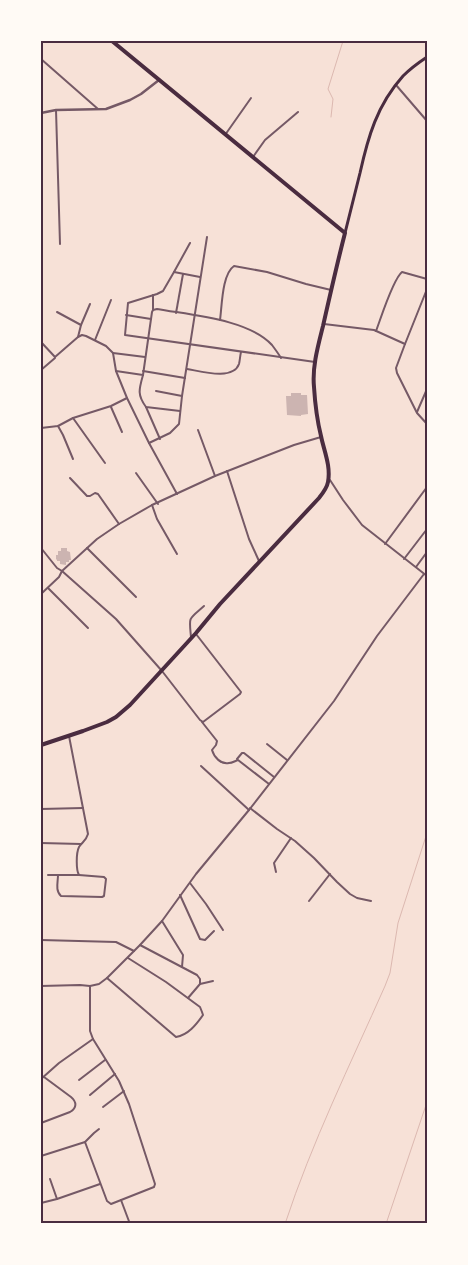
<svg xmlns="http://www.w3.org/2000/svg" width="468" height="1265" viewBox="0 0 468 1265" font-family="Spectral,serif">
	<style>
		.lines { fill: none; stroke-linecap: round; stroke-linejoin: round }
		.stream { stroke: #dcb8b0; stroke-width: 1 }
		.building { fill: #ccb4b1 }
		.minor { stroke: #755966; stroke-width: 2 }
		.tertiary { stroke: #755966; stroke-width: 2.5 }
		.primary { stroke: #4a2c40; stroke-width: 3 }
		.trunk { stroke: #4a2c40; stroke-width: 4 }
		.neatline { fill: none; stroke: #4a2c40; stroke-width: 2 }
	</style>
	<rect width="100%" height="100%" fill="#f7e1d7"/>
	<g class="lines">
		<g class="stream">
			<polyline points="331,117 333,99 328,89 343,41"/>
			<path d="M 285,1224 C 312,1142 350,1065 385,986 L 390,973 L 398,923 L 427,833"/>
			<polyline points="386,1224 427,1102"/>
		</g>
	</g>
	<g class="building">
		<polygon points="291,393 301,393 301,395 307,395 308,414 301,415 301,416 287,415 286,396 291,396"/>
		<polygon points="61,548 67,548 67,551 70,552 71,560 69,560 69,562 66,562 66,565 60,564 60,561 57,561 57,560 56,559 56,555 58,555 58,551 61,551"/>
	</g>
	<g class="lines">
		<g class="minor">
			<polyline points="41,59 98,109"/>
			<polyline points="396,85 427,121"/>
			<polyline points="56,110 60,244"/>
			<polyline points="225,135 251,98"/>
			<polyline points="253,157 265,140 298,112"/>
			<polyline points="174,272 190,243"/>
			<polyline points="200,277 174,272 163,291 157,294 128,303 125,335 315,362"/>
			<polyline points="153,295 153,310"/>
			<polyline points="57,312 81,325"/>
			<polyline points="176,313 183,274"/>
			<polyline points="126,315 151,319"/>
			<path d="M 220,320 C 222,306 222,274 234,266 L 267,272 L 306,284 L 331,290"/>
			<polyline points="324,324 374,330 405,344 396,368 397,373 417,413 427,424"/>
			<path d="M 376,331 C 381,318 393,279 402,272 L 427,279"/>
			<polyline points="78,337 81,325 90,304"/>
			<polyline points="95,340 111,300"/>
			<polyline points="41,342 55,357 78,337 82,335 86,336 106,346 113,353 116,371 127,398 149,443 177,494"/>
			<polyline points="405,344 427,289"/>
			<polyline points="113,353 145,357"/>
			<path d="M 187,369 C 200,371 233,381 239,364 C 240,360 240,356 241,352"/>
			<polyline points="41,370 55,358"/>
			<path d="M 116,371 L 143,375 C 139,389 137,395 146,407 L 180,411"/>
			<polyline points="143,371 185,378"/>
			<path d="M 143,375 L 152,312 L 153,310 L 157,309 C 190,315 248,319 272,345 C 275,349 278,353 281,358"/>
			<polyline points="156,391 182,396"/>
			<polyline points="111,407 122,432"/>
			<polyline points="146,407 160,439"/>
			<polyline points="417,412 427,389"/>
			<polyline points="73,418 105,463"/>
			<polyline points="58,426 63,435 73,459"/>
			<polyline points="41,428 58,426 73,418 111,406 127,398"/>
			<polyline points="198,430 215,476"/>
			<polyline points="149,443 170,433 179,424 182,396 207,237"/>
			<polyline points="227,471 249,539 259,561"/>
			<polyline points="136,473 158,504"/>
			<polyline points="70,478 87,496 90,496 95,493 98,494 119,524"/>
			<polyline points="330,480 343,500 362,525 427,576"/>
			<polyline points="152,505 157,519 177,554"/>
			<polyline points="385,544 427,487"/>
			<polyline points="41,548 57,568 62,571 97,539 119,524 152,505 215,476 294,445 321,437"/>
			<polyline points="87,548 136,597"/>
			<polyline points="404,559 427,529"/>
			<polyline points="416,567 427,552"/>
			<polyline points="48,588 88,628"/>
			<polyline points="41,594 59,577 62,571 116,619 162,671 200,720 203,722 240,694 241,692 196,634"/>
			<path d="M 191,637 C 189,616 188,620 204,606"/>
			<path d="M 202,722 L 217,741 L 216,745 L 212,750 C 214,757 221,765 229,763 C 232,763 235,761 238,760 L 269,784"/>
			<path d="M 69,736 L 88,834 C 86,841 82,842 79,847 C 76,853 76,870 79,875"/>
			<polyline points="267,744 287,760"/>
			<polyline points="237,759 242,753 244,753 274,777"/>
			<polyline points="201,766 249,810"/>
			<polyline points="250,808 277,829 295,841 314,858 337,882 350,894 357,898 371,901"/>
			<polyline points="41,809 83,808"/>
			<polyline points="41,843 81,844"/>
			<polyline points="276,872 274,863 291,838"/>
			<path d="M 48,875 L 79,875 L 104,877 L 106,879 L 104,896 L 102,897 L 61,896 C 55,891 58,882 58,875"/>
			<polyline points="190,883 206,904 223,930"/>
			<polyline points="180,895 200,939 205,940 214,931"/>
			<polyline points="309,901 330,874"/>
			<polyline points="162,921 183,955 182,967"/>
			<polyline points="41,940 116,942 134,951"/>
			<polyline points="140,945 197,975 200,979 200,984"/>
			<path d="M 107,978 L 176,1037 C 188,1035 196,1025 203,1015 L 202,1012 L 200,1007 L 166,982 L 128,958"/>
			<polyline points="41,986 80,985 90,986 99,984 107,978 140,945 162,921 196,874 249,810 334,701 377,636 424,574"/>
			<polyline points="188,998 200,984 213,981"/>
			<polyline points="41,1079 59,1063 93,1039"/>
			<polyline points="79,1080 105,1060"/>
			<polyline points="90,1095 115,1074"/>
			<polyline points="103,1107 124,1091"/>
			<path d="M 41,1123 L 70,1112 C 77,1108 77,1102 71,1097 L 44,1077"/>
			<polyline points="85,1142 94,1133 99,1129"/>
			<polyline points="41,1156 85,1142 107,1201 111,1204 154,1187 155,1184 129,1104 119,1081 93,1039 90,1031 90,986"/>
			<polyline points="50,1179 57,1199 100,1184"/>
			<polyline points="121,1200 130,1224"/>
			<polyline points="41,1203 57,1199"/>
		</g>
		<polyline class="tertiary" points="41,113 56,110 106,109 130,100 141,94 159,80"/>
		<path class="primary" d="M 345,233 C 350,213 355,193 360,173 C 368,137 377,105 403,76 C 410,69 418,63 427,57"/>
		<path class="trunk" d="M 41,745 L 83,731 L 107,722 L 116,717 L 130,705 L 196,633 L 220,604 L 319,498 C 323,493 327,488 328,482 C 331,466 324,451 321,436 C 317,420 315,403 314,387 C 312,367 318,346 323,326 C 330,295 337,264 345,233 L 112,41"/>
	</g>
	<rect width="468" height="1265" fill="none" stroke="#fffaf5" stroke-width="85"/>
	<rect x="42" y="42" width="384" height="1180" class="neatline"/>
</svg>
